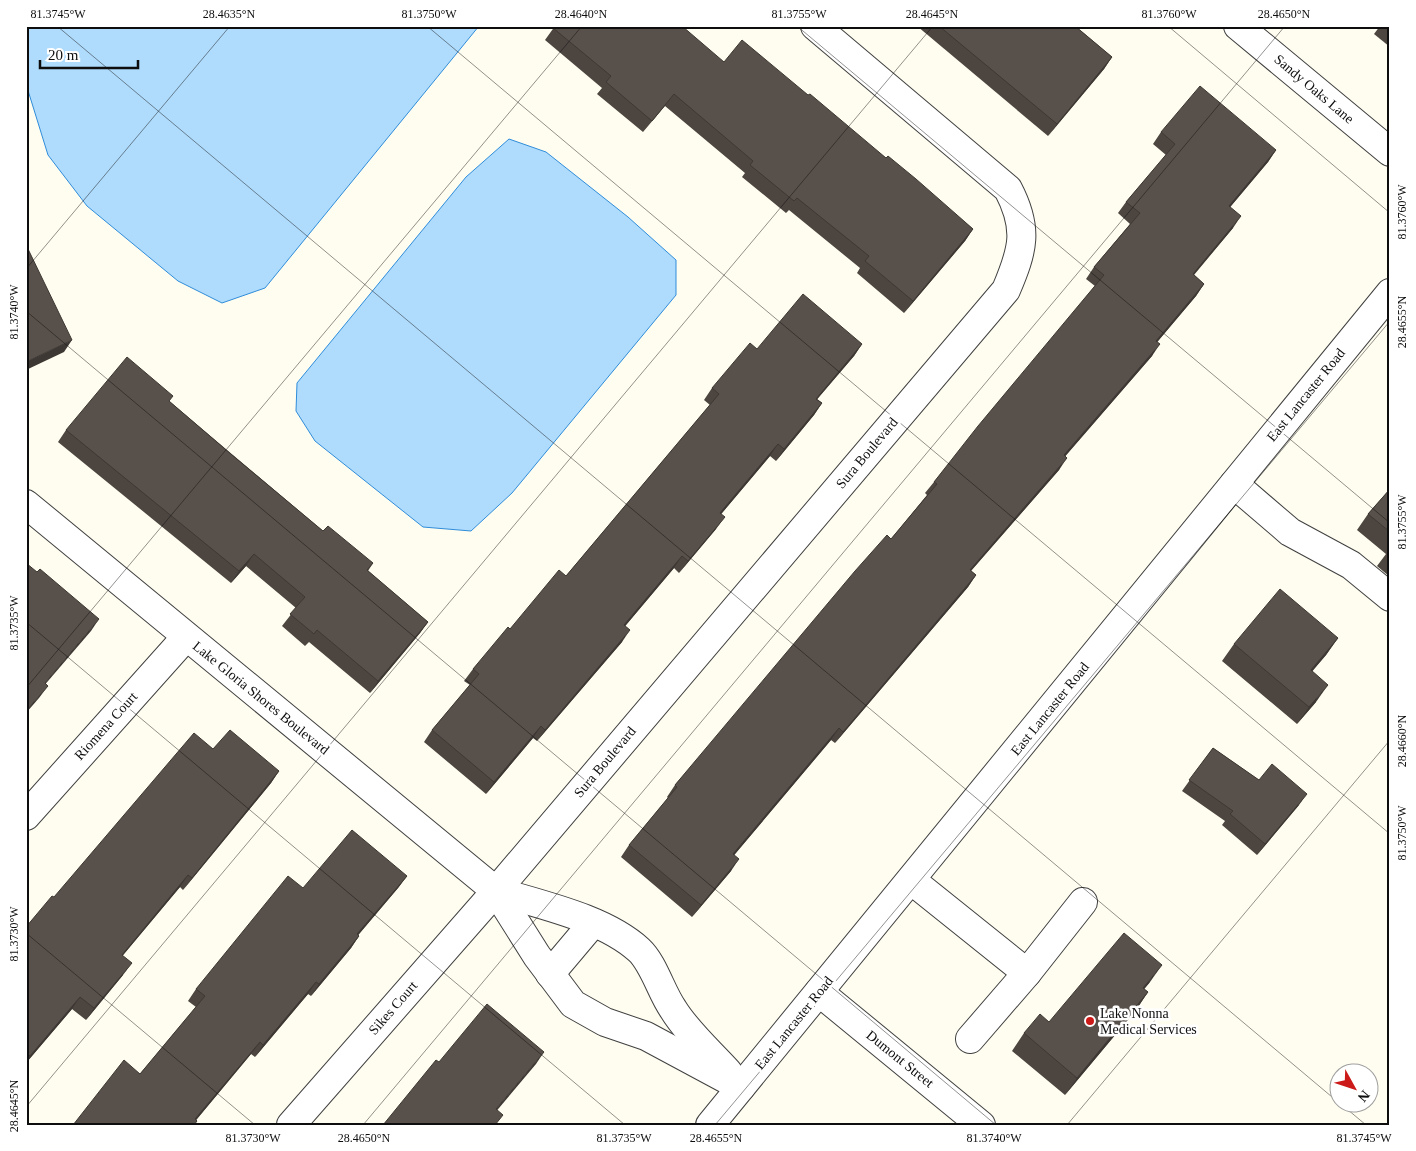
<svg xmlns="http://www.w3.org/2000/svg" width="1416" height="1151" viewBox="0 0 1416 1151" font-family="'Times New Roman',serif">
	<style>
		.water { fill: #afdbfc; stroke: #2f8dda }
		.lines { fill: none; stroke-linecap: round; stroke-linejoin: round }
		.minor-casing { stroke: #414141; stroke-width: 30 }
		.minor { stroke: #fff; stroke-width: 28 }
		.wall { fill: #4c4540 }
		.shaded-wall { fill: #3e3834 }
		.building { fill: #58504a; stroke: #3e3834 }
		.ticks { fill: none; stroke: #0e0e0e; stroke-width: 1; stroke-opacity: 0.45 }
		.poi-dot { fill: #cc1a19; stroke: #fff; stroke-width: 2 }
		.labels { text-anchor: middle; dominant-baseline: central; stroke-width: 5; stroke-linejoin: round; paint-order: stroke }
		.street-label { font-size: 14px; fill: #0e0e0e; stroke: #fff }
		.poi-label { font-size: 14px; fill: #0e0e0e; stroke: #fff; text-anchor: start }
		.neatline { fill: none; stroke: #0e0e0e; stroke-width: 2 }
		.ticks-label { font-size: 12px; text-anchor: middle; fill: #0e0e0e }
	</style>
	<rect width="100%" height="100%" fill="#fffdf0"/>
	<g class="water">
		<polygon points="26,26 479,26 265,288 222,303 178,281 87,206 48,155 26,84"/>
		<polygon points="509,139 546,152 628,217 676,260 676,295 512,493 471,531 423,527 315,441 296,411 297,383 466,177"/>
	</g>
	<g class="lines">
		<g class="minor-casing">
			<g id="minor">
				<polyline points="1238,26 1390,152"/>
				<polyline points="1234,484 1290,532 1351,565 1390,597"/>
				<polyline points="26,504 496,891 537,956 573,1004 605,1022 646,1036 741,1087"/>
				<polyline points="26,816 186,637"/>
				<polyline points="911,880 1027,973"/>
				<path d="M 496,891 C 541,905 604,918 639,950 C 654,964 661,992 673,1009 C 687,1032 710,1052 728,1072"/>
				<polyline points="550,974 593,923"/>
				<polyline points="819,992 981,1125"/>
				<polyline points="970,1039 1027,973 1083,902"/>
				<path d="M 291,1125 L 496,891 L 1006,290 C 1023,250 1029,229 1008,189 L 815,26"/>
				<polyline points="710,1125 1390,293"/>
			</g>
		</g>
		<use href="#minor" class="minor"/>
	</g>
	<g class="wall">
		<polygon points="555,26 724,62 808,95 973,229 965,241 904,313 857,273 860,268 789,210 786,213 742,177 745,173 665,106 643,132 597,94 602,88 545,40"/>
		<polygon points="917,26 1075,26 1112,57 1104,69 1048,136"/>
		<polygon points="1380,26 1390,26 1390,47 1374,34"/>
		<polygon points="1161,132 1276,150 1268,162 1230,207 1233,228 1194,275 1204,284 1196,296 1157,342 1152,356 1065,456 1059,470 971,571 976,575 968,587 835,743 831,740 734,855 731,871 692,917 621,857 629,845 668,798 667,797 675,785 891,539 927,495 925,493 934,482 1095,286 1086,279 1094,267 1130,224 1118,213 1126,202 1166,155 1153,144"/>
		<polygon points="862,344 854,356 817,399 822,403 814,415 776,461 770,456 721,514 716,529 679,573 674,568 625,626 622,642 537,741 533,738 486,794 424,742 432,730 470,685 464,681 473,669 510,629 566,576 710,405 704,400 712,388 757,349"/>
		<polygon points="169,401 323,531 373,563 368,571 428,622 420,633 370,693 309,642 305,646 282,626 296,608 246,566 231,583 58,442 66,430"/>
		<polygon points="1390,489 1390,577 1377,566 1386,554 1357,530 1368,514"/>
		<polygon points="1338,638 1326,655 1312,671 1316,702 1297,724 1222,661 1234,644"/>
		<polygon points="1213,748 1259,780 1299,805 1257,855 1222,825 1225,821 1182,791"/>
		<polygon points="279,771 271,783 183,890 180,887 123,955 123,975 86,1020 72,1009 26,1063 26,927 54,897"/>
		<polygon points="407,876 398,888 358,935 359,936 351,948 311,996 308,994 255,1057 251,1054 196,1120 140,1074 196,1007 188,1001 196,989 303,888"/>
		<polygon points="1150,982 1144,989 1148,992 1136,1010 1065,1095 1012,1051 1024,1033 1049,1022"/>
	</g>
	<g class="shaded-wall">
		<polygon points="1112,57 1104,69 1048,136 1057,124"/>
		<polygon points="1276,150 1268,162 1221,218 1229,206"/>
		<polygon points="1241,216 1233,228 1184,286 1193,274"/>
		<polygon points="973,229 965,241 904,313 913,301"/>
		<polygon points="1204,284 1196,296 1148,353 1156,341"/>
		<polygon points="72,340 64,352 26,370 26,362"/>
		<polygon points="862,344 854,356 808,410 816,399"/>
		<polygon points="1160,344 1152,356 1056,467 1064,455"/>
		<polygon points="822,403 814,415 776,461 784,449"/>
		<polygon points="778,444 770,456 712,525 720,513"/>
		<polygon points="1067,458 1059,470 961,582 970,570"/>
		<polygon points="725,517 716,529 679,573 688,561"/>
		<polygon points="254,554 246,566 231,583 239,571"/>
		<polygon points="682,556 674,568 616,637 624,625"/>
		<polygon points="976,575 968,587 835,743 843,732"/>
		<polygon points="99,619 91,631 36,695 45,683"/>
		<polygon points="428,622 420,633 370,693 378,681"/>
		<polygon points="630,630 622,642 537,741 545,730"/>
		<polygon points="1338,638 1326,655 1299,687 1311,670"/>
		<polygon points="1328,685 1316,702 1297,724 1309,707"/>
		<polygon points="48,686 39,698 26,713 26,711"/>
		<polygon points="541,726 533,738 486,794 494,782"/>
		<polygon points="839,728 831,740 725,866 733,854"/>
		<polygon points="279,771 271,783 183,890 192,878"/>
		<polygon points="1307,794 1299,805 1257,855 1265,844"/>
		<polygon points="739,859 731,871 692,917 701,905"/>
		<polygon points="188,875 180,887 114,966 122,955"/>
		<polygon points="407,876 398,888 349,946 357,934"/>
		<polygon points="359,936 351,948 311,996 319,984"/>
		<polygon points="132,963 123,975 86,1020 94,1008"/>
		<polygon points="1162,965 1150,982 1131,1005 1143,988"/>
		<polygon points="316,982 308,994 255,1057 263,1045"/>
		<polygon points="1148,992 1136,1010 1065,1095 1077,1078"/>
		<polygon points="80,997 72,1009 26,1063 30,1056"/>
		<polygon points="260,1042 251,1054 192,1125 195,1119"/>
		<polygon points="544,1052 536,1064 488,1121 496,1109"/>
	</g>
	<g class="building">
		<polygon points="555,26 682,26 724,62 742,40 808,95 810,94 886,158 888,156 916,179 973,229 913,301 865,261 869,256 797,198 794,201 750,165 753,161 674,94 652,121 606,82 611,76 553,28"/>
		<polygon points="939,26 1075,26 1112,57 1057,124"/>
		<polygon points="1200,86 1276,150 1229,206 1241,216 1193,274 1204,284 1156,341 1160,344 1064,455 1067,458 970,570 976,575 843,732 839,728 733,854 739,859 701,905 629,845 677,787 675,785 855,571 887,535 891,539 937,484 934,482 978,426 1104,275 1094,267 1140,213 1126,202 1175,144 1161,132"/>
		<polygon points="26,249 28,249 72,340 26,362"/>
		<polygon points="803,294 862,344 816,399 822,403 784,449 778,444 720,513 725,517 688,561 682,556 624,625 630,630 545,730 541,726 494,782 432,730 479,674 473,669 508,627 510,629 559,570 566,576 719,394 712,388 750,343 757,349"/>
		<polygon points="127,357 173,396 169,401 232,455 323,531 328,526 373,563 367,570 428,622 378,681 317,630 314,634 290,614 305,597 254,554 239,571 66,430"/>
		<polygon points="1390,489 1390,532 1368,514"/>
		<polygon points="26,563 37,572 40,569 99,619 45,683 48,686 26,711"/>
		<polygon points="1280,589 1338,638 1311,670 1328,685 1309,707 1234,644"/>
		<polygon points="230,730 279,771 192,878 188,875 122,955 132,963 94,1008 80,997 30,1056 26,1053 26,927 52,896 54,897 194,733 213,749"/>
		<polygon points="1213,748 1259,780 1272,764 1307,794 1265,844 1230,814 1233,811 1189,780"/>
		<polygon points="352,830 407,876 357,934 359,936 319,984 316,982 263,1045 260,1042 195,1119 197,1121 194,1125 73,1125 124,1060 140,1074 205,996 196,989 288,876 303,888"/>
		<polygon points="1124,933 1162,965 1143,988 1148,992 1077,1078 1024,1033 1040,1014 1049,1022"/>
		<polygon points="487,1004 544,1052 496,1109 503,1115 495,1125 383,1125 436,1060 439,1062"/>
	</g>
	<path class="ticks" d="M 57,26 L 1338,1102M 427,26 L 1390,834M 797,26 L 1390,523M 1168,26 L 1390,213M 26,269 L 230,26M 26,311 L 996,1125M 26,622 L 625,1125M 26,688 L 582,26M 26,933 L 255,1125M 1341,1104 L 1366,1125M 26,1107 L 933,26M 363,1125 L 1285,26M 715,1125 L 1390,321M 1067,1125 L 1390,740"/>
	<circle class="poi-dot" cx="1090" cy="1021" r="5"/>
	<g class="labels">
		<g class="street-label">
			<text transform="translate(1314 89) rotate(40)">Sandy Oaks Lane</text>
			<text transform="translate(1306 395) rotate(-51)">East Lancaster Road</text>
			<text transform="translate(867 453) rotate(-50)">Sura Boulevard</text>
			<text transform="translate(261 698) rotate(39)">Lake Gloria Shores Boulevard</text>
			<text transform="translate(1050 709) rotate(-51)">East Lancaster Road</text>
			<text transform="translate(106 726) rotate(-48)">Riomena Court</text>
			<text transform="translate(605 762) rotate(-50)">Sura Boulevard</text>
			<text transform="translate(393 1008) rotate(-49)">Sikes Court</text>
			<text transform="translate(794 1023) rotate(-51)">East Lancaster Road</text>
			<text transform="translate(900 1059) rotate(39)">Dumont Street</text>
		</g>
		<g class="poi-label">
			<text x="1100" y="1013">Lake Nonna<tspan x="1100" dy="16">Medical Services</tspan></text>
		</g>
	</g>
	<rect width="1416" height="1151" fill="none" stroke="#ffffff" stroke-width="55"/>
	<g transform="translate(1354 1088) rotate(130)"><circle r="24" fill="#ffffff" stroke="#9f9f9f"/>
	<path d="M0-4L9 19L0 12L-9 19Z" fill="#cc1a19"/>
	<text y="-8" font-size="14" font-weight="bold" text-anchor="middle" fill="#0e0e0e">N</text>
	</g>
	<path d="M40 60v8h98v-8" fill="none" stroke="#0e0e0e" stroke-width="2.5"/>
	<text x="48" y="60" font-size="15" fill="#0e0e0e" stroke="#ffffff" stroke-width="4" paint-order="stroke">20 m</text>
	<rect x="28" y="28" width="1360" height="1096" class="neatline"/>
	<g class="ticks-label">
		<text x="58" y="18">81.3745°W</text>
		<text x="229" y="18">28.4635°N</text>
		<text x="429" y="18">81.3750°W</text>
		<text x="581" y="18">28.4640°N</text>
		<text x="799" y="18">81.3755°W</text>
		<text x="932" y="18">28.4645°N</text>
		<text x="1169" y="18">81.3760°W</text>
		<text x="1284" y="18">28.4650°N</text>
		<text transform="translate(1402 212) rotate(-90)" y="4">81.3760°W</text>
		<text transform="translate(14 312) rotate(-90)" y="4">81.3740°W</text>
		<text transform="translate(1402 322) rotate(-90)" y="4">28.4655°N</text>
		<text transform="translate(1402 522) rotate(-90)" y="4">81.3755°W</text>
		<text transform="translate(14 623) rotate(-90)" y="4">81.3735°W</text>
		<text transform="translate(1402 741) rotate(-90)" y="4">28.4660°N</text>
		<text transform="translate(1402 833) rotate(-90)" y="4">81.3750°W</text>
		<text transform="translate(14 934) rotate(-90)" y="4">81.3730°W</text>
		<text transform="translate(14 1106) rotate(-90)" y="4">28.4645°N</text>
		<text x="253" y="1142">81.3730°W</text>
		<text x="364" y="1142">28.4650°N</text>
		<text x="624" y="1142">81.3735°W</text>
		<text x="716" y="1142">28.4655°N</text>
		<text x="994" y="1142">81.3740°W</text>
		<text x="1364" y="1142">81.3745°W</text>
	</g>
</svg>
